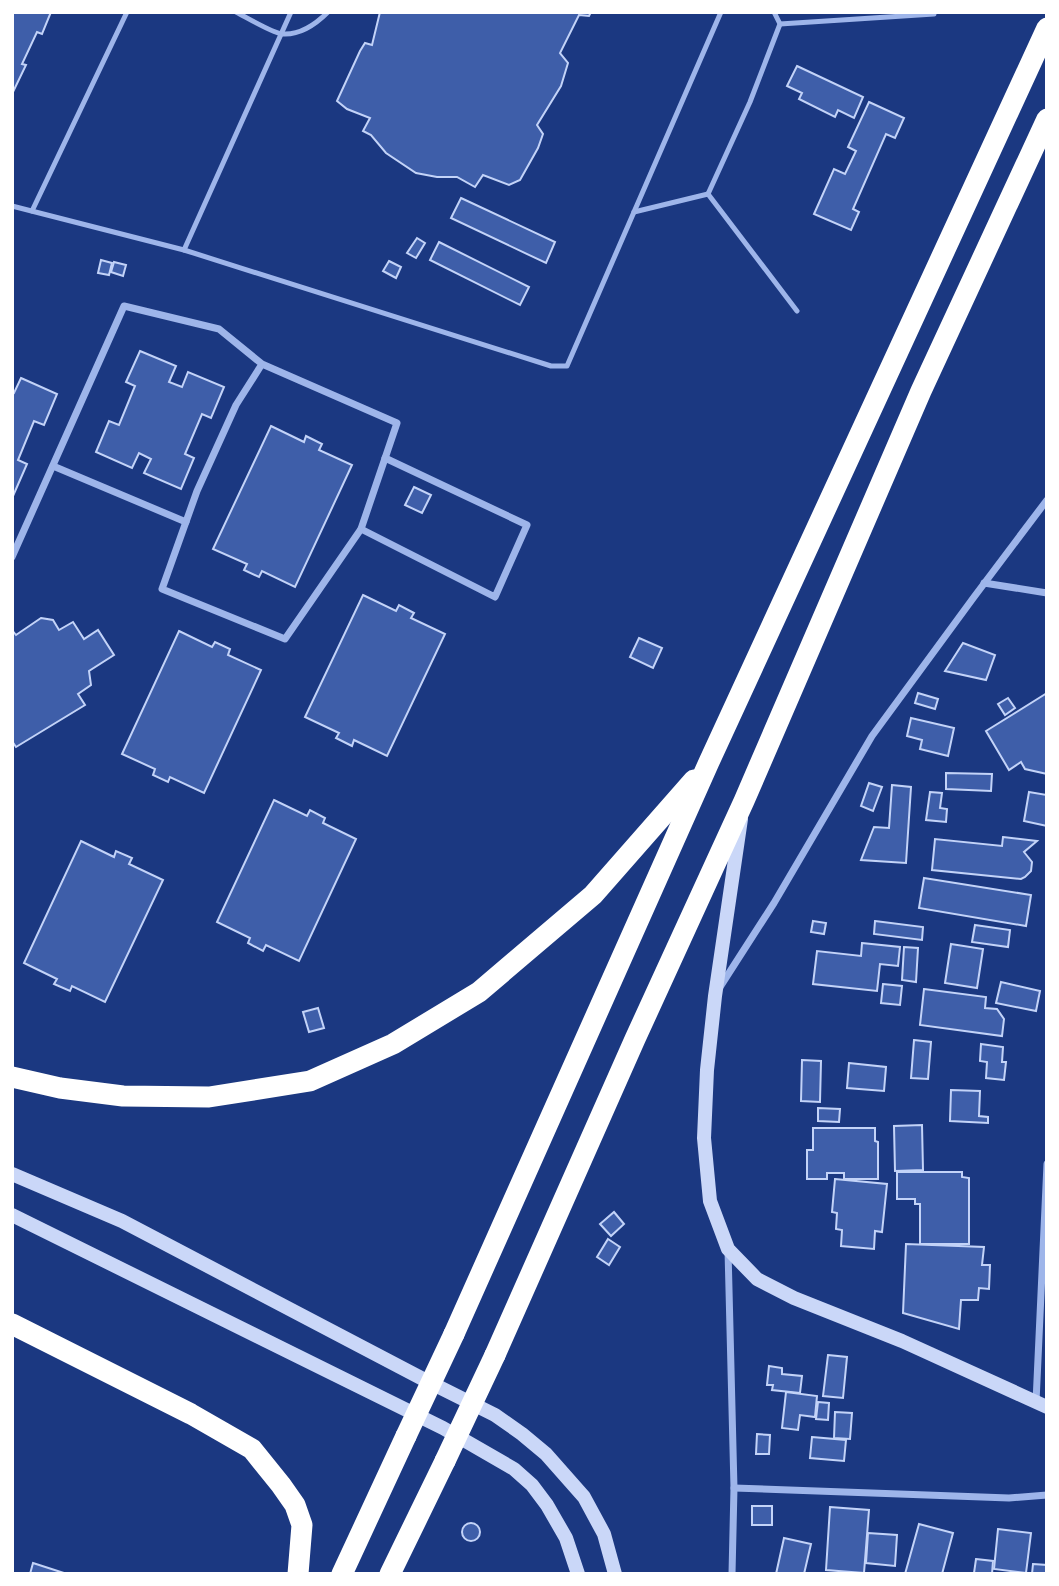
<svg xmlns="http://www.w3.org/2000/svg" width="1059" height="1586" viewBox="0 0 1059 1586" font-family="'Fira Sans Condensed',sans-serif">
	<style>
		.building { fill: #3e5ea9; stroke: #c3d3f8; stroke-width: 2 }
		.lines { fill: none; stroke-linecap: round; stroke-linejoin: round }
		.lane { stroke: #9eb5ea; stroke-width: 5 }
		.street { stroke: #9eb5ea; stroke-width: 7 }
		.secondary { stroke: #cad7f8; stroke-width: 14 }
		.highway { stroke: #fff; stroke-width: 21 }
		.highway-bridge { stroke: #fff; stroke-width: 21 }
	</style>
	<rect width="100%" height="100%" fill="#1b3881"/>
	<g class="building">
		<polygon points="12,12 51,12 42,34 37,32 22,64 26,65 12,94"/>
		<polygon points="380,12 591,12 589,16 579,15 560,53 568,63 561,86 537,125 543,134 538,148 520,180 509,185 483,175 475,187 457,177 437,177 416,173 386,153 371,135 363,131 370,118 347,109 337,101 360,51 365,43 372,45"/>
		<polygon points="797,66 863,97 854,118 838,110 835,117 799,99 802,93 787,86"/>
		<polygon points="869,102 904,118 895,138 886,134 853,209 859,212 851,230 814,214 834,169 845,174 856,151 848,147"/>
		<polygon points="461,198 555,242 546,263 451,218"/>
		<polygon points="417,238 425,243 416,258 407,253"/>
		<polygon points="439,242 529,287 520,305 430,260"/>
		<polygon points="101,260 112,263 109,275 98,273"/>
		<polygon points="389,261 401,267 396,278 383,271"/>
		<polygon points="114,262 126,265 123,276 111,272"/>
		<polygon points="140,351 176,366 169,382 182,387 188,372 224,387 211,418 202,414 185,454 194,458 181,489 144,473 151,459 139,453 132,468 96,452 109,421 119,425 135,386 126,382"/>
		<polygon points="21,378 57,394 44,425 34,421 18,460 27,464 13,496 12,392 14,393"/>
		<polygon points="271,426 304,442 306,436 322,444 319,450 352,465 295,587 262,571 259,577 244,570 247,564 213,549"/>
		<polygon points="414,487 431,495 422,513 405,505"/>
		<polygon points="363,595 396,611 399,605 414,613 411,618 445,634 387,756 354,740 352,746 336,738 339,733 305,717"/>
		<polygon points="41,618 53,620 59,630 73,622 84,639 98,630 114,655 89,671 91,685 78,694 85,705 16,747 12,741 12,630 16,635"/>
		<polygon points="179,631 212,647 215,642 230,649 228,655 261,670 204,793 170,777 168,782 153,775 155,769 122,754"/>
		<polygon points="639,638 662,648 653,668 630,657"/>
		<polygon points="963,643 995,655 986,680 945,671"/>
		<polygon points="918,693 938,699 935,709 915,703"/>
		<polygon points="1047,693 1047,774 1025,769 1021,762 1009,770 986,731"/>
		<polygon points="1008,698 1015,708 1005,715 998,704"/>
		<polygon points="911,718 954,728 948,756 920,749 922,740 907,736"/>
		<polygon points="946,773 992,774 991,791 946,789"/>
		<polygon points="869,783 882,787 873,811 861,806"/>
		<polygon points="892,785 911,787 906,863 861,860 874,827 889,828"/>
		<polygon points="930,792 942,793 940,808 947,809 946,822 926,820"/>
		<polygon points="1029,792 1047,795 1047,826 1024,821"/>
		<polygon points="274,800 307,816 310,810 325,818 323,823 356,839 299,961 266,945 263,951 248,943 250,938 217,922"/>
		<polygon points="1003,837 1037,841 1024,852 1032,862 1031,871 1025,877 1021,879 932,870 935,839 1002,846"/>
		<polygon points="81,841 114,857 116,851 132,858 129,864 163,880 105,1002 72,986 70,991 54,984 57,979 24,963"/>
		<polygon points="924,878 1031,895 1026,926 919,908"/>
		<polygon points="813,921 826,923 824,934 811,932"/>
		<polygon points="875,921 923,927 922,940 874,934"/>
		<polygon points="975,925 1010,930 1008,947 972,942"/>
		<polygon points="862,943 900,947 898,966 880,964 877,991 813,984 817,951 861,956"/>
		<polygon points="951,944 983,949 977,988 945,983"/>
		<polygon points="904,947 918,948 916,982 902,980"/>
		<polygon points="1001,982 1040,991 1036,1011 996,1003"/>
		<polygon points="883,984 902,986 900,1005 881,1003"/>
		<polygon points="924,989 986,997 985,1008 997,1009 1004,1019 1002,1036 920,1025"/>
		<polygon points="318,1008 324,1028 309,1032 303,1012"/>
		<polygon points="914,1040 931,1042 928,1079 911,1078"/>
		<polygon points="981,1044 1003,1047 1002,1062 1006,1062 1004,1080 986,1078 987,1062 980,1061"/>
		<polygon points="802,1060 821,1061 820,1102 801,1101"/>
		<polygon points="849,1063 886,1067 884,1091 847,1088"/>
		<polygon points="951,1090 980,1091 979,1116 988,1117 988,1123 950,1121"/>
		<polygon points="818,1108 840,1109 839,1122 818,1121"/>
		<polygon points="922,1125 923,1170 895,1171 894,1126"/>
		<polygon points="813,1128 875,1128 875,1141 878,1142 878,1179 844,1179 844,1173 827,1173 827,1179 807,1179 807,1150 813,1150"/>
		<polygon points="897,1172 962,1172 962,1177 969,1178 969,1244 920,1244 920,1204 915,1204 915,1199 897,1199"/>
		<polygon points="835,1179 887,1184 882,1232 875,1231 874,1249 841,1246 842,1230 836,1229 837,1213 832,1212"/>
		<polygon points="614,1212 624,1224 611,1236 600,1224"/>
		<polygon points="608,1239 620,1247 609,1265 597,1257"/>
		<polygon points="906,1244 984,1247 982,1265 990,1265 989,1289 979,1288 978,1300 961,1300 959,1329 903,1313"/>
		<polygon points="828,1355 847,1357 843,1398 823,1396"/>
		<polygon points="769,1366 782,1368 782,1374 802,1376 800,1393 772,1390 773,1385 767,1385"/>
		<polygon points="786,1392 817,1396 815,1417 800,1415 798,1430 782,1428"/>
		<polygon points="818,1402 829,1403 828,1420 816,1419"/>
		<polygon points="835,1412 852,1413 850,1439 834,1438"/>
		<polygon points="757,1434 770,1435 769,1454 756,1454"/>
		<polygon points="812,1437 846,1440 844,1461 810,1458"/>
		<rect x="752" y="1506" width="20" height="19"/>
		<polygon points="830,1507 869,1510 864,1573 826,1570"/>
		<circle cx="471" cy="1532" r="9"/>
		<polygon points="919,1524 953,1533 942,1574 905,1574"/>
		<polygon points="998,1529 1031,1533 1026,1573 994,1569"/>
		<polygon points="868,1533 897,1535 895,1566 866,1563"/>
		<polygon points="784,1538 811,1544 804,1574 776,1574"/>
		<polygon points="976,1559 993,1561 992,1574 974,1573"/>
		<polygon points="33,1563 67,1574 30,1574"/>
		<polygon points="1033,1564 1047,1565 1047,1574 1032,1574"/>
	</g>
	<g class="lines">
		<g class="lane">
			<path d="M 236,12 C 246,17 274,34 283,34 C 301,35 316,24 328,12"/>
			<polyline points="780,24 934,14"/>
			<polyline points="708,194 750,102 780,24 774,12"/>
			<polyline points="708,194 797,311"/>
			<polyline points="12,206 184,250 551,366 567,366 721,12"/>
			<polyline points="32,211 127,12"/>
			<polyline points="634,212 708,194"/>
			<polyline points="184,250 291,12"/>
		</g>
		<g class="street">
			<polyline points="53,466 186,522"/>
			<polyline points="361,529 495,597 527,525 385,458"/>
			<polyline points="12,557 124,306 219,329 262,364 397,423 361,529 285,639 162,589 197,491 236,405 262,364"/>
			<polyline points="984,583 1047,593"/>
			<polyline points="720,987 774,903 872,736 974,597 1047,500"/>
			<polyline points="728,1250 734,1488 732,1574"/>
			<polyline points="1036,1402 1047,1164"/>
			<polyline points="734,1488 1009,1498 1047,1495"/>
		</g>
		<g class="secondary">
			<polyline points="741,819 715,996 707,1070 704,1138 710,1201 728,1249 757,1279 794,1298 902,1341 1047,1407"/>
			<polyline points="12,1174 122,1221 423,1379 495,1415 522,1434 546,1454 584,1497 604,1534 615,1574"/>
			<polyline points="12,1215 443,1428 514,1469 532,1485 547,1505 566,1538 578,1574"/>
		</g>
		<g class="highway">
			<polyline points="12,1077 60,1088 123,1096 209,1097 310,1081 393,1044 479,992 593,895 694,780"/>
			<polyline points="12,1324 191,1414 252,1449 281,1485 295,1505 302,1525 298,1574"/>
			<polyline points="454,1334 709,762 1047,28"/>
			<polyline points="495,1355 635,1039 744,801 921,391 1047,119"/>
			<polyline points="342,1574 406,1436"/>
			<polyline points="390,1574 445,1461"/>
		</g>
		<g class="highway-bridge">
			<polyline points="406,1436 454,1334"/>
			<polyline points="445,1461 495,1355"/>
		</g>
	</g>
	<rect width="1059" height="1586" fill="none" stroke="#ffffff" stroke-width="28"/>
</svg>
